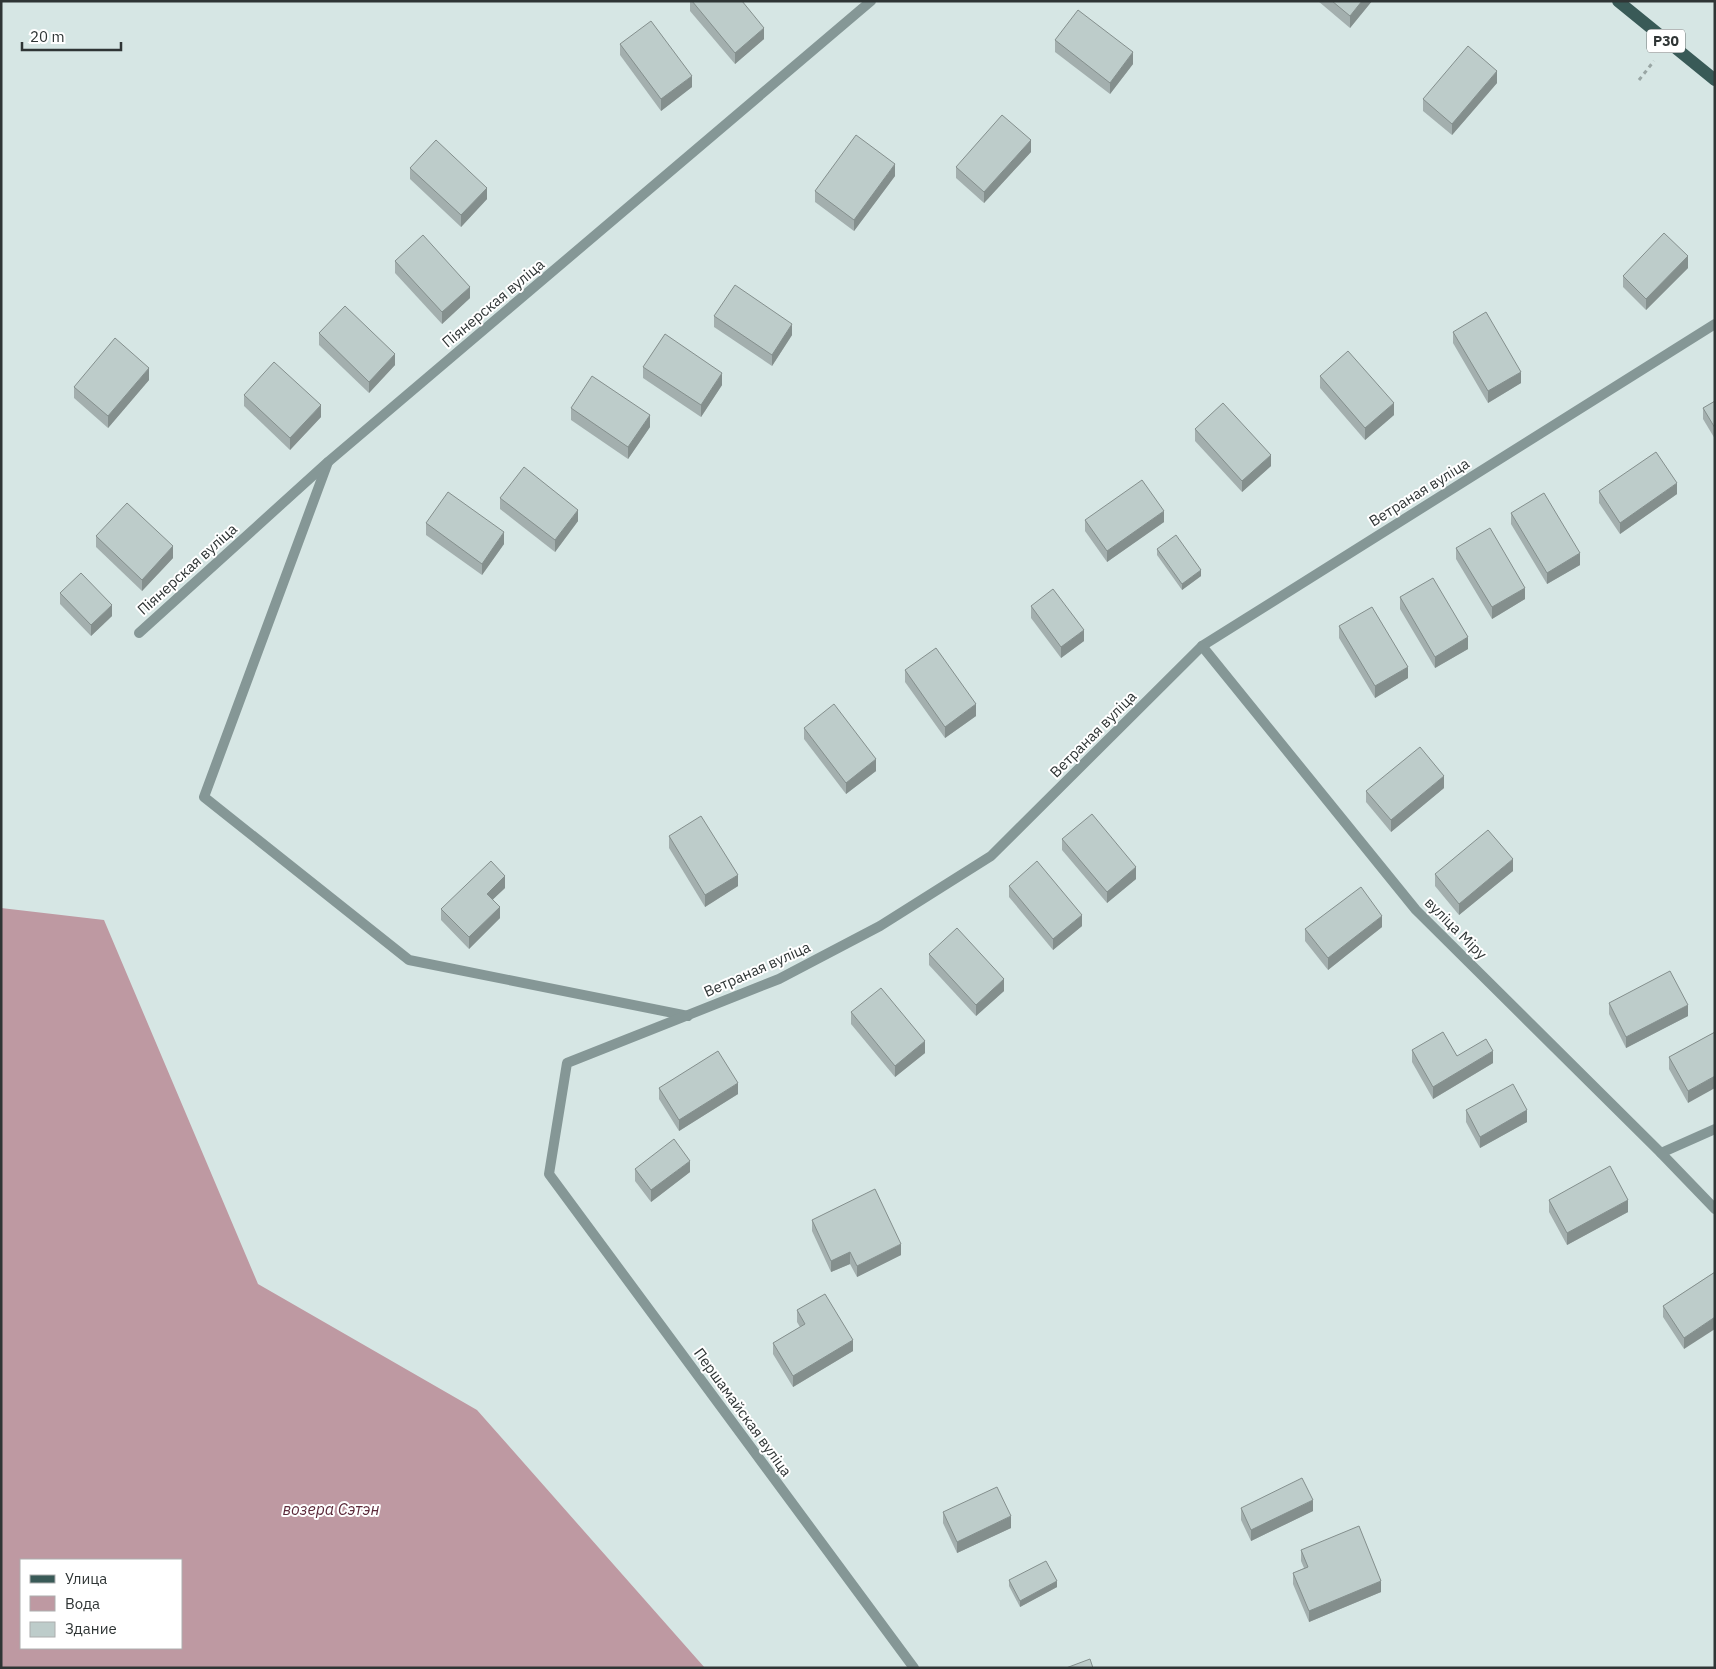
<svg xmlns="http://www.w3.org/2000/svg" width="1716" height="1669" viewBox="0 0 1716 1669" font-family="'IBM Plex Sans',sans-serif">
	<style>
		.water { fill: #be99a2; fill-rule: evenodd }
		.lines { fill: none; stroke-linecap: round; stroke-linejoin: round }
		.path { stroke: #99a6a4; stroke-width: 3; stroke-dasharray: 4 4; stroke-linecap: butt }
		.service { stroke: #859796; stroke-width: 10 }
		.minor { stroke: #859796; stroke-width: 10 }
		.primary { stroke: #395a57; stroke-width: 12 }
		.wall { fill: #a3afae }
		.shaded-wall { fill: #848f8d }
		.building { fill: #bdccca; stroke: #848f8d }
		.labels { text-anchor: middle; dominant-baseline: central; stroke-width: 4; stroke-linejoin: round; paint-order: stroke }
		.shield { fill: #fff; stroke: #6d7272; stroke-width: 1 }
		.shield-label { font-size: 14px; font-weight: bold; fill: #2f3535 }
		.street-label { font-size: 15px; fill: #2f3535; stroke: #fff }
		.water-label { font-size: 16px; font-style: italic; fill: #5c2a3a; stroke: #fff }
	</style>
	<rect width="100%" height="100%" fill="#d6e6e4"/>
	<path class="water" d="M 1,908 L 104,920 L 258,1284 L 477,1410 L 705,1668 L 1,1668 ZM 21,1560 L 181,1560 L 181,1648 L 21,1648 Z"/>
	<g class="lines">
		<polyline class="path" points="1639,80 1654,61"/>
		<g class="service">
			<polyline points="328,462 204,797 409,960 688,1016"/>
			<polyline points="1661,1153 1715,1129"/>
		</g>
		<g class="minor">
			<polyline points="139,633 328,462 871,1"/>
			<polyline points="1202,646 1416,910 1661,1153 1715,1209"/>
			<polyline points="914,1668 549,1174 567,1063 779,979 880,926 991,856 1202,646 1715,324"/>
		</g>
		<polyline class="primary" points="1618,1 1715,80"/>
	</g>
	<g class="wall">
		<polygon points="690,1 742,1 764,39 735,64 690,11"/>
		<polygon points="1318,1 1372,1 1350,28"/>
		<polygon points="1055,40 1133,64 1110,94 1055,52"/>
		<polygon points="620,44 692,87 661,111 620,55"/>
		<polygon points="1497,83 1452,135 1423,111 1423,99"/>
		<polygon points="1031,152 984,203 956,178 956,167"/>
		<polygon points="410,168 487,199 461,227 410,179"/>
		<polygon points="895,176 854,231 815,202 815,191"/>
		<polygon points="395,261 470,298 442,324 395,273"/>
		<polygon points="1688,268 1646,310 1623,287 1623,276"/>
		<polygon points="714,316 792,335 772,366 714,327"/>
		<polygon points="1453,332 1521,383 1488,403 1453,343"/>
		<polygon points="319,333 395,365 369,393 319,345"/>
		<polygon points="643,367 722,385 701,417 643,378"/>
		<polygon points="1320,376 1394,415 1365,440 1320,388"/>
		<polygon points="149,380 108,428 74,398 74,387"/>
		<polygon points="244,395 321,417 290,450 244,406"/>
		<polygon points="1715,401 1715,439 1703,419 1703,408"/>
		<polygon points="571,408 650,427 628,459 571,420"/>
		<polygon points="1195,429 1271,466 1242,492 1195,441"/>
		<polygon points="1599,491 1677,494 1620,534 1599,503"/>
		<polygon points="500,498 578,521 555,552 500,509"/>
		<polygon points="1511,513 1580,565 1547,584 1511,524"/>
		<polygon points="1085,520 1164,522 1107,562 1085,531"/>
		<polygon points="426,523 504,544 482,575 426,535"/>
		<polygon points="96,536 173,558 142,591 96,547"/>
		<polygon points="1456,548 1525,599 1492,619 1456,559"/>
		<polygon points="1157,549 1201,576 1182,590 1157,555"/>
		<polygon points="60,593 112,616 91,636 60,604"/>
		<polygon points="1400,597 1468,649 1435,668 1400,609"/>
		<polygon points="1031,606 1084,641 1061,658 1031,618"/>
		<polygon points="1339,626 1408,678 1375,698 1339,638"/>
		<polygon points="905,670 976,716 945,738 905,682"/>
		<polygon points="804,728 876,771 846,794 804,739"/>
		<polygon points="1444,788 1391,832 1366,802 1366,791"/>
		<polygon points="669,836 738,886 705,907 669,848"/>
		<polygon points="1062,839 1136,879 1107,903 1062,850"/>
		<polygon points="1513,871 1459,915 1435,886 1435,874"/>
		<polygon points="1009,886 1082,926 1053,950 1009,897"/>
		<polygon points="505,888 493,899 500,918 469,949 441,920 441,909"/>
		<polygon points="1382,927 1328,970 1305,941 1305,929"/>
		<polygon points="929,954 1004,991 976,1016 929,965"/>
		<polygon points="1609,1003 1688,1016 1626,1048 1609,1014"/>
		<polygon points="851,1012 925,1053 895,1077 851,1024"/>
		<polygon points="1715,1032 1688,1103 1669,1069 1669,1057"/>
		<polygon points="1412,1050 1457,1056 1493,1063 1433,1099 1412,1062"/>
		<polygon points="659,1088 738,1094 679,1131 659,1099"/>
		<polygon points="1466,1110 1527,1122 1480,1148 1466,1122"/>
		<polygon points="635,1169 690,1172 651,1202 635,1181"/>
		<polygon points="1549,1200 1628,1212 1567,1245 1549,1212"/>
		<polygon points="812,1220 901,1255 857,1277 850,1264 831,1272 812,1231"/>
		<polygon points="1715,1272 1684,1349 1663,1317 1663,1306"/>
		<polygon points="797,1310 853,1351 793,1387 773,1354 773,1343 800,1327 797,1322"/>
		<polygon points="1241,1508 1313,1511 1251,1541 1241,1520"/>
		<polygon points="943,1512 1011,1528 957,1553 943,1523"/>
		<polygon points="1301,1550 1381,1592 1309,1622 1293,1584 1293,1573 1304,1568 1301,1561"/>
		<polygon points="1009,1580 1057,1587 1020,1607 1009,1586"/>
	</g>
	<g class="shaded-wall">
		<polygon points="1362,1 1372,1 1350,28 1350,16"/>
		<polygon points="764,28 764,39 735,64 735,53"/>
		<polygon points="1133,52 1133,64 1110,94 1110,83"/>
		<polygon points="1497,71 1497,83 1452,135 1452,124"/>
		<polygon points="692,76 692,87 661,111 661,99"/>
		<polygon points="1031,140 1031,152 984,203 984,192"/>
		<polygon points="895,164 895,176 854,231 854,220"/>
		<polygon points="487,188 487,199 461,227 461,215"/>
		<polygon points="1688,256 1688,268 1646,310 1646,299"/>
		<polygon points="470,287 470,298 442,324 442,312"/>
		<polygon points="792,324 792,335 772,366 772,355"/>
		<polygon points="395,354 395,365 369,393 369,382"/>
		<polygon points="149,368 149,380 108,428 108,416"/>
		<polygon points="1521,372 1521,383 1488,403 1488,391"/>
		<polygon points="722,373 722,385 701,417 701,405"/>
		<polygon points="1394,403 1394,415 1365,440 1365,428"/>
		<polygon points="321,405 321,417 290,450 290,438"/>
		<polygon points="650,415 650,427 628,459 628,447"/>
		<polygon points="1271,455 1271,466 1242,492 1242,481"/>
		<polygon points="1677,483 1677,494 1620,534 1620,523"/>
		<polygon points="578,510 578,521 555,552 555,540"/>
		<polygon points="1164,511 1164,522 1107,562 1107,551"/>
		<polygon points="504,532 504,544 482,575 482,564"/>
		<polygon points="173,546 173,558 142,591 142,580"/>
		<polygon points="1580,553 1580,565 1547,584 1547,573"/>
		<polygon points="1201,570 1201,576 1182,590 1182,584"/>
		<polygon points="1525,588 1525,599 1492,619 1492,607"/>
		<polygon points="112,605 112,616 91,636 91,625"/>
		<polygon points="1084,630 1084,641 1061,658 1061,647"/>
		<polygon points="1468,637 1468,649 1435,668 1435,657"/>
		<polygon points="1408,667 1408,678 1375,698 1375,686"/>
		<polygon points="976,704 976,716 945,738 945,727"/>
		<polygon points="876,759 876,771 846,794 846,783"/>
		<polygon points="1444,776 1444,788 1391,832 1391,820"/>
		<polygon points="1513,859 1513,871 1459,915 1459,904"/>
		<polygon points="1136,867 1136,879 1107,903 1107,892"/>
		<polygon points="738,875 738,886 705,907 705,895"/>
		<polygon points="505,876 505,888 487,905 487,894"/>
		<polygon points="500,907 500,918 469,949 469,937"/>
		<polygon points="1082,915 1082,926 1053,950 1053,939"/>
		<polygon points="1382,916 1382,927 1328,970 1328,958"/>
		<polygon points="1004,979 1004,991 976,1016 976,1005"/>
		<polygon points="1688,1005 1688,1016 1626,1048 1626,1037"/>
		<polygon points="925,1041 925,1053 895,1077 895,1066"/>
		<polygon points="1493,1051 1493,1063 1433,1099 1433,1087"/>
		<polygon points="1715,1076 1715,1088 1688,1103 1688,1091"/>
		<polygon points="738,1083 738,1094 679,1131 679,1120"/>
		<polygon points="1527,1110 1527,1122 1480,1148 1480,1137"/>
		<polygon points="690,1161 690,1172 651,1202 651,1190"/>
		<polygon points="1628,1200 1628,1212 1567,1245 1567,1233"/>
		<polygon points="901,1244 901,1255 857,1277 857,1266"/>
		<polygon points="850,1252 850,1264 831,1272 831,1261"/>
		<polygon points="1715,1317 1715,1329 1684,1349 1684,1338"/>
		<polygon points="853,1340 853,1351 793,1387 793,1376"/>
		<polygon points="1313,1500 1313,1511 1251,1541 1251,1530"/>
		<polygon points="1011,1516 1011,1528 957,1553 957,1542"/>
		<polygon points="1057,1581 1057,1587 1020,1607 1020,1601"/>
		<polygon points="1381,1581 1381,1592 1309,1622 1309,1611"/>
	</g>
	<g class="building">
		<polygon points="692,1 742,1 764,28 735,53"/>
		<polygon points="1332,1 1362,1 1350,16"/>
		<polygon points="1078,10 1133,52 1110,83 1055,40"/>
		<polygon points="651,21 692,76 661,99 620,44"/>
		<polygon points="1468,46 1497,71 1452,124 1423,99"/>
		<polygon points="1002,115 1031,140 984,192 956,167"/>
		<polygon points="856,135 895,164 854,220 815,191"/>
		<polygon points="436,140 487,188 461,215 410,168"/>
		<polygon points="1664,233 1688,256 1646,299 1623,276"/>
		<polygon points="423,235 470,287 442,312 395,261"/>
		<polygon points="735,285 792,324 772,355 714,316"/>
		<polygon points="345,306 395,354 369,382 319,333"/>
		<polygon points="1486,312 1521,372 1488,391 1453,332"/>
		<polygon points="665,334 722,373 701,405 643,367"/>
		<polygon points="115,338 149,368 108,416 74,387"/>
		<polygon points="1348,351 1394,403 1365,428 1320,376"/>
		<polygon points="274,362 321,405 290,438 244,395"/>
		<polygon points="592,376 650,415 628,447 571,408"/>
		<polygon points="1715,401 1715,428 1703,408"/>
		<polygon points="1223,403 1271,455 1242,481 1195,429"/>
		<polygon points="1656,452 1677,483 1620,523 1599,491"/>
		<polygon points="524,467 578,510 555,540 500,498"/>
		<polygon points="1142,480 1164,511 1107,551 1085,520"/>
		<polygon points="448,492 504,532 482,564 426,523"/>
		<polygon points="1544,493 1580,553 1547,573 1511,513"/>
		<polygon points="127,503 173,546 142,580 96,536"/>
		<polygon points="1490,528 1525,588 1492,607 1456,548"/>
		<polygon points="1176,535 1201,570 1182,584 1157,549"/>
		<polygon points="81,573 112,605 91,625 60,593"/>
		<polygon points="1433,578 1468,637 1435,657 1400,597"/>
		<polygon points="1053,589 1084,630 1061,647 1031,606"/>
		<polygon points="1372,607 1408,667 1375,686 1339,626"/>
		<polygon points="936,648 976,704 945,727 905,670"/>
		<polygon points="834,704 876,759 846,783 804,728"/>
		<polygon points="1420,747 1444,776 1391,820 1366,791"/>
		<polygon points="1092,814 1136,867 1107,892 1062,839"/>
		<polygon points="701,816 738,875 705,895 669,836"/>
		<polygon points="1488,830 1513,859 1459,904 1435,874"/>
		<polygon points="491,861 505,876 487,894 500,907 469,937 441,909"/>
		<polygon points="1037,861 1082,915 1053,939 1009,886"/>
		<polygon points="1361,887 1382,916 1328,958 1305,929"/>
		<polygon points="957,928 1004,979 976,1005 929,954"/>
		<polygon points="1670,971 1688,1005 1626,1037 1609,1003"/>
		<polygon points="881,988 925,1041 895,1066 851,1012"/>
		<polygon points="1443,1032 1457,1056 1486,1039 1493,1051 1433,1087 1412,1050"/>
		<polygon points="1715,1032 1715,1076 1688,1091 1669,1057"/>
		<polygon points="718,1051 738,1083 679,1120 659,1088"/>
		<polygon points="1513,1084 1527,1110 1480,1137 1466,1110"/>
		<polygon points="674,1139 690,1161 651,1190 635,1169"/>
		<polygon points="1610,1166 1628,1200 1567,1233 1549,1200"/>
		<polygon points="875,1189 901,1244 857,1266 850,1252 831,1261 812,1220"/>
		<polygon points="1715,1272 1715,1317 1684,1338 1663,1306"/>
		<polygon points="825,1294 853,1340 793,1376 773,1343 805,1324 797,1310"/>
		<polygon points="1302,1478 1313,1500 1251,1530 1241,1508"/>
		<polygon points="997,1487 1011,1516 957,1542 943,1512"/>
		<polygon points="1359,1526 1381,1581 1309,1611 1293,1573 1308,1567 1301,1550"/>
		<polygon points="1046,1561 1057,1581 1020,1601 1009,1580"/>
		<polygon points="1090,1659 1093,1668 1066,1668"/>
	</g>
	<g class="labels">
		<rect class="shield" x="1647" y="29.5" width="38" height="23" rx="4"/>
		<g class="shield-label">
			<text x="1666" y="41">Р30</text>
		</g>
		<g class="street-label">
			<text transform="translate(493 303) rotate(-40)">Піянерская вуліца</text>
			<text transform="translate(1419 492) rotate(-32)">Ветраная вуліца</text>
			<text transform="translate(187 569) rotate(-42)">Піянерская вуліца</text>
			<text transform="translate(1093 734) rotate(-45)">Ветраная вуліца</text>
			<text transform="translate(1456 928) rotate(45)">вуліца Міру</text>
			<text transform="translate(757 969) rotate(-24)">Ветраная вуліца</text>
			<text transform="translate(743 1412) rotate(54)">Першамайская вуліца</text>
		</g>
		<g class="water-label">
			<text x="331" y="1509">возера Сэтэн</text>
		</g>
	</g>
	<rect width="1716" height="1669" fill="none" stroke="#2f3535" stroke-width="5"/>
	<rect x="20" y="1559" width="162" height="90" fill="#ffffff" stroke="#acaeae"/>
	<rect x="30" y="1575" width="25" height="8" fill="#395a57" stroke="#acaeae"/>
	<text x="65" y="1584" font-size="15" fill="#2f3535">Улица</text>
	<rect x="30" y="1596" width="25" height="15" fill="#be99a2" stroke="#acaeae"/>
	<text x="65" y="1609" font-size="15" fill="#2f3535">Вода</text>
	<rect x="30" y="1622" width="25" height="15" fill="#bdccca" stroke="#acaeae"/>
	<text x="65" y="1634" font-size="15" fill="#2f3535">Здание</text>
	<path d="M22 42v8h99v-8" fill="none" stroke="#2f3535" stroke-width="2.5"/>
	<text x="30" y="42" font-size="15" fill="#2f3535" stroke="#ffffff" stroke-width="4" paint-order="stroke">20 m</text>
</svg>
